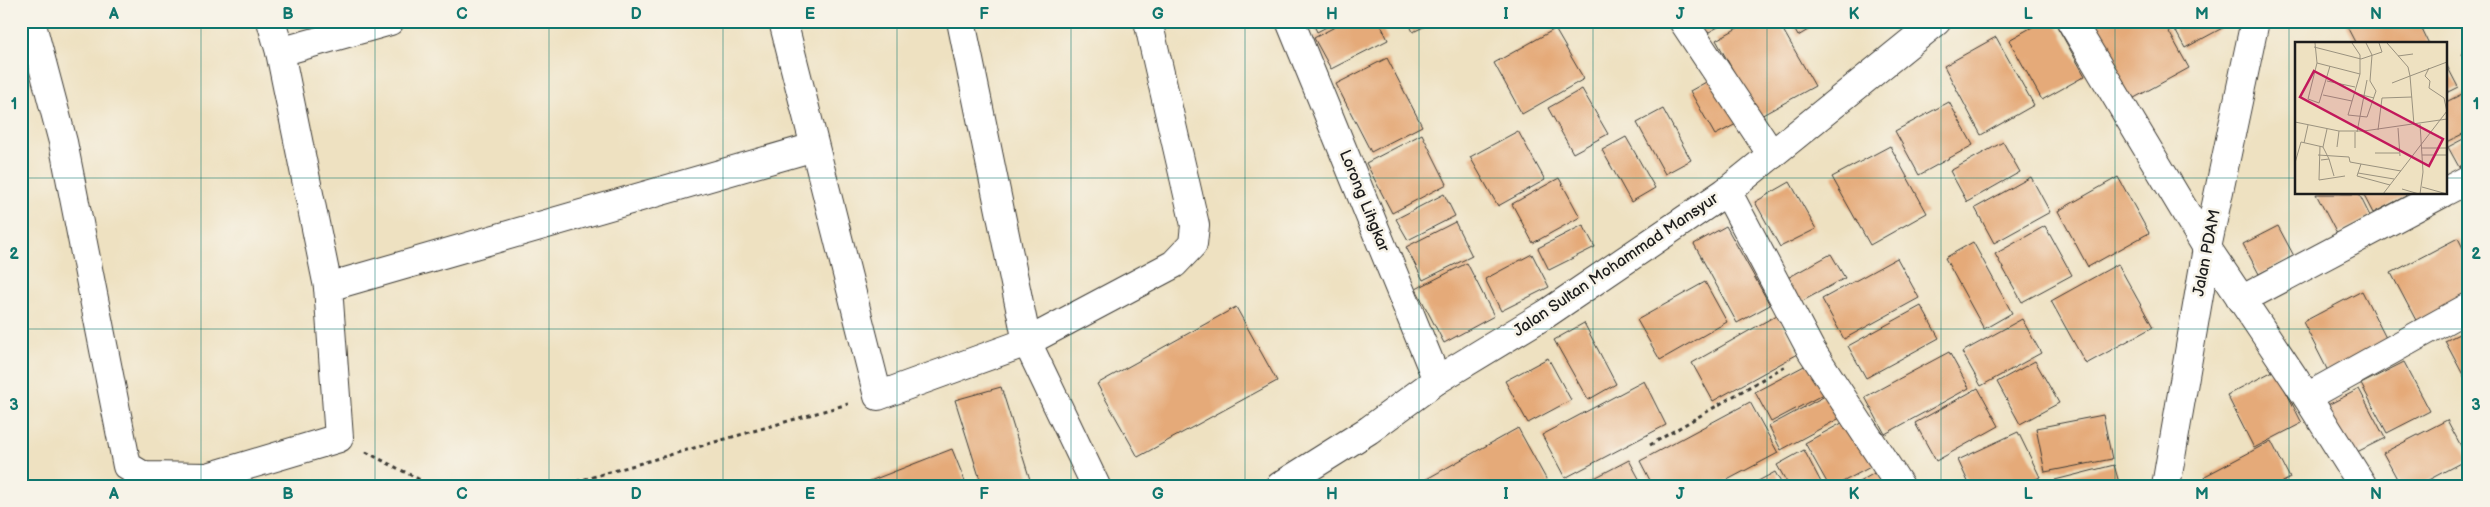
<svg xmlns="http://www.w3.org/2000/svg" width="2490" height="507" viewBox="0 0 2490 507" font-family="'Balsamiq Sans',sans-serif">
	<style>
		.building { fill: #e5aa79 }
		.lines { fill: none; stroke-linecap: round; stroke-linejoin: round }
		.minor-casing { stroke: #3c3a35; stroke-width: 30 }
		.path { stroke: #3c3a35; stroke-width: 3; stroke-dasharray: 4 4; stroke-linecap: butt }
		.minor { stroke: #fff; stroke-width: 28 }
		.grid { fill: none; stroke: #0f766e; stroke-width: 1; stroke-opacity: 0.55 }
		.labels { text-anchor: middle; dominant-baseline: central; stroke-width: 5; stroke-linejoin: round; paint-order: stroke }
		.street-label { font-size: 16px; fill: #1c1c1c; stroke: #f7f3e8 }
		.inset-road { fill: none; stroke: #9a927f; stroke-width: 1 }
		.view { fill: #c2185b; fill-opacity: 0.15; stroke: #c2185b; stroke-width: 2.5 }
		.inset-edge { fill: none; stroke: #1c1c1c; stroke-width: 2.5 }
		.neatline { fill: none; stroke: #0f766e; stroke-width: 2 }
		.grid-label { font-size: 16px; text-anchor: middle; font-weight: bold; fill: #0f766e }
	</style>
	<rect width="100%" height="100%" fill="#f7f3e8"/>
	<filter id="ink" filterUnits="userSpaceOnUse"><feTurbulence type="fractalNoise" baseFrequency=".02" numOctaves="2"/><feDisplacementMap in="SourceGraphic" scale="10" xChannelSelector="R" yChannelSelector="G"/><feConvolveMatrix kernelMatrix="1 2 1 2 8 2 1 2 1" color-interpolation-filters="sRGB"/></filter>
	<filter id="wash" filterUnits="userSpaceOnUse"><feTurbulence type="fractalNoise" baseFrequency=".0096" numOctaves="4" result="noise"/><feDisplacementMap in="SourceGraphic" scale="20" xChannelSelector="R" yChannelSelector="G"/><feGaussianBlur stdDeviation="1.12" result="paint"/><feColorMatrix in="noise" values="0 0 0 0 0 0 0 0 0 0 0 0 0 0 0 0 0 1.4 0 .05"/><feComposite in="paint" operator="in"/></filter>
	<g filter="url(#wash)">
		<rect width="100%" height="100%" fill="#eee1c1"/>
		<g id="blocks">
			<g class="building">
				<polygon points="1312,21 1338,21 1317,32"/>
				<polygon points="1346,21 1379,21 1388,40 1331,69 1314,38"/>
				<polygon points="1408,21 1436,21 1413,32"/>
				<polygon points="1691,21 1729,21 1700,37"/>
				<polygon points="1750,21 1778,21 1815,86 1759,117 1716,40"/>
				<polygon points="1790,21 1823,21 1798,36"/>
				<polygon points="2043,21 2054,21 2085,76 2042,100 2009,40"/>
				<polygon points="2080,21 2163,21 2189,68 2125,103"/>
				<polygon points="2170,21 2225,21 2228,25 2185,48"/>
				<polygon points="2344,21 2418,21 2429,44 2356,44"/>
				<polygon points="1555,29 1584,79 1522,114 1494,63"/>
				<polygon points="1996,37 2034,105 1981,135 1944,66"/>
				<polygon points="2469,51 2469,67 2462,54"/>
				<polygon points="1387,58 1422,126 1371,152 1336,84"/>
				<polygon points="2446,64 2458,87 2446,93"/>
				<polygon points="1717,76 1742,121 1715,135 1690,91"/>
				<polygon points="1582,89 1608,134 1573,153 1548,108"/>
				<polygon points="2466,92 2469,97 2469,131 2446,142 2446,102"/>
				<polygon points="1949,102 1973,145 1919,175 1895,131"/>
				<polygon points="1663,109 1691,160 1665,174 1637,123"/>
				<polygon points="1518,131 1545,180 1498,206 1470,157"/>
				<polygon points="1422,134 1447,184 1392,213 1366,163"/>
				<polygon points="2469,136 2469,161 2459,167 2448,147"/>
				<polygon points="1626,137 1655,188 1631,202 1602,150"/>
				<polygon points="2003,142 2020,172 1967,202 1950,171"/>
				<polygon points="1890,146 1927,213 1870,245 1832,177"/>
				<polygon points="2031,177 2050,212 1994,243 1975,208"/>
				<polygon points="2118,177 2149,233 2088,267 2058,211"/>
				<polygon points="1559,178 1580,217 1533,243 1512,204"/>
				<polygon points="1790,182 1816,229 1780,247 1755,202"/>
				<polygon points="1444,194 1455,216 1408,240 1396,219"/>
				<polygon points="2316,194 2359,194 2370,216 2337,234"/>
				<polygon points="2363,194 2405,194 2406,196 2373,213"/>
				<polygon points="1455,222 1472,256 1423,280 1406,247"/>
				<polygon points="1583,225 1595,247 1549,270 1538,248"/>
				<polygon points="1726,226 1770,305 1737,323 1694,244"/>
				<polygon points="2045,226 2072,275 2022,302 1995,254"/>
				<polygon points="2278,226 2294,256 2259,274 2243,244"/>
				<polygon points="2458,238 2469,260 2469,303 2420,328 2391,273"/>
				<polygon points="1973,242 2012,313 1984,329 1945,258"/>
				<polygon points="1532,254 1549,287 1501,311 1485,279"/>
				<polygon points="1831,254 1845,278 1797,304 1784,280"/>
				<polygon points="1897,258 1919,298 1844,339 1822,299"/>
				<polygon points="1467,263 1494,316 1444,343 1416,289"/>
				<polygon points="2118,264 2153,327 2086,364 2051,301"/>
				<polygon points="1705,282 1727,322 1660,360 1637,320"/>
				<polygon points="2362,291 2388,342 2329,373 2303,322"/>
				<polygon points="1921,306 1939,338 1866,378 1848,346"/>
				<polygon points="1236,307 1277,381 1138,457 1097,384"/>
				<polygon points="1777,315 1798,354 1713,401 1692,363"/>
				<polygon points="2022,319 2041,353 1981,386 1962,352"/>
				<polygon points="1584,323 1616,384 1588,400 1554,340"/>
				<polygon points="2469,329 2469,386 2445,341"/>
				<polygon points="1949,352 1969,388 1885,434 1865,397"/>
				<polygon points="1548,358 1571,400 1528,423 1505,381"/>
				<polygon points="2035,361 2059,403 2020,424 1997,382"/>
				<polygon points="2404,362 2430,411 2387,433 2361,384"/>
				<polygon points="1808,364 1824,394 1771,422 1755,392"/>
				<polygon points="2275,370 2302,423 2254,448 2227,395"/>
				<polygon points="1644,381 1666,425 1565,478 1542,435"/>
				<polygon points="1001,387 1032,486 982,486 955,400"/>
				<polygon points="1978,388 1999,426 1936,461 1915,423"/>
				<polygon points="2359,389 2385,438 2347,457 2322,408"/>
				<polygon points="1827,395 1840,418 1781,450 1769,426"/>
				<polygon points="1750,402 1778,453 1716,486 1653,486 1640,461"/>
				<polygon points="2103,415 2112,459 2045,472 2036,428"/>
				<polygon points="1851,418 1876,464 1835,486 1829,486 1805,443"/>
				<polygon points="2447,420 2468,459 2417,486 2401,486 2383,453"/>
				<polygon points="1518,428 1550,486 1414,486"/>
				<polygon points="2018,432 2040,477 2021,486 1970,486 1958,460"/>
				<polygon points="2271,441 2290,478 2276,486 2210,486 2205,476"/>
				<polygon points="952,449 967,486 872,486 870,481"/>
				<polygon points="1804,450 1823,486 1789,486 1777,465"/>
				<polygon points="1629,460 1643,486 1579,486"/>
				<polygon points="2114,465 2120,486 2057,486 2055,480"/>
				<polygon points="1878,471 1886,486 1852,486"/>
				<polygon points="1775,472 1783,486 1749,486"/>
				<polygon points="2439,481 2442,486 2430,486"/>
			</g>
		</g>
	</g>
	<g filter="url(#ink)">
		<use href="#blocks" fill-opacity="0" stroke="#3c3a35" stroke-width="1"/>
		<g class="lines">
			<g class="minor-casing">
				<g id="minor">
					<polyline points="31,21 63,142 127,466 144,476 208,477 339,438 328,287 280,52 271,21"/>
					<polyline points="783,21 878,396 1027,342 1174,264 1193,244 1195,225 1148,21"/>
					<polyline points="961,21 1027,342 1096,486"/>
					<polyline points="1290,21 1437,380"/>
					<polyline points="1683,21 1772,155"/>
					<polyline points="2071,21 2207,248 2307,397 2363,486"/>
					<polyline points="280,52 390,21"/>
					<polyline points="1727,191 1811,350 1900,486"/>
					<polyline points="2446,191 2469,179"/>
					<polyline points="328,287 814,147"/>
					<polyline points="2241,300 2441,194"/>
					<polyline points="2307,397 2469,307"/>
					<polyline points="1280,486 1369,430 1437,380 1546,314 1727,191 1937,21"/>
					<polyline points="2166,486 2207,248 2255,21"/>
				</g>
			</g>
			<g class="path">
				<polyline points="1650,445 1785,366"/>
				<polyline points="366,452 432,486"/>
				<polyline points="561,486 848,404"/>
			</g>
			<use href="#minor" class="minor"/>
		</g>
	</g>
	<path class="grid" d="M 201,21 L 201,486M 375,21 L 375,486M 549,21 L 549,486M 723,21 L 723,486M 897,21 L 897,486M 1071,21 L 1071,486M 1245,21 L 1245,486M 1419,21 L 1419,486M 1593,21 L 1593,486M 1767,21 L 1767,486M 1941,21 L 1941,486M 2115,21 L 2115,486M 2289,21 L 2289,486M 21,178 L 2296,178M 2446,178 L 2469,178M 21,329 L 2469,329"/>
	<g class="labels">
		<g class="street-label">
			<text transform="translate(1364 201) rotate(68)">Lorong Lihgkar</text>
			<text transform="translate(2207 253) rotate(-79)">Jalan PDAM</text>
			<text transform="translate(1616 265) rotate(-34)">Jalan Sultan Mohammad Mansyur</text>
		</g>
	</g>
	<g transform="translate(2295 42)">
		<rect width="152" height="152" fill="#eee1c1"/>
		<path class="inset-road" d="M 20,1 L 22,21 L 13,57 L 24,61 L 35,24M 57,1 L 65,13 L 65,32 L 53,73 L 72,75 L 81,49 L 75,39 L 77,13 L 71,1M 92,1 L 113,25 L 115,34 L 152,20M 19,5 L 66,17 L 87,10 L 84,1M 103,14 L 118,12M 22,21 L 65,32M 134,26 L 130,34 L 135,39 L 134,46 L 149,56 L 152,70M 32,39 L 60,45M 97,41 L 115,34 L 119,83M 59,51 L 79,56M 28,53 L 57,59M 0,80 L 44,89 L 69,89 L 152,77M 103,86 L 105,114M 83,88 L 87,56 L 117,55M 60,90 L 60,106M 62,90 L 72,38M 9,101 L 13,83M 25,104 L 24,138 L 50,134M 42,105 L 44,89M 127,106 L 152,106M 80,111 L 104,111M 23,113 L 54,115 L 55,120 L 66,122 L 63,131 L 99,137M 127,113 L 152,113M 34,117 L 39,134M 26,118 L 34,117 L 28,105 L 32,87M 0,121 L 6,100 L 28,105M 66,122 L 106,129M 63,131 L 62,134 L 95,143M 127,145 L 152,152M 107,147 L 124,152M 88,152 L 152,69M 125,152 L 128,130 L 125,82"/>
		<path class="view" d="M 19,29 L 148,97 L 134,124 L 5,55 Z"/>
		<rect width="152" height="152" class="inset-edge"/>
	</g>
	<rect width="2490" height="507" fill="none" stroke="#f7f3e8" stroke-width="55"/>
	<rect x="28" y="28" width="2434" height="452" class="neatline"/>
	<g class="grid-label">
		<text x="114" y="19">A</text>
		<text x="288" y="19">B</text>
		<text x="462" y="19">C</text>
		<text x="636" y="19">D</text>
		<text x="810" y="19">E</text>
		<text x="984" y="19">F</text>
		<text x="1158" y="19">G</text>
		<text x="1332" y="19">H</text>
		<text x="1506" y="19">I</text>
		<text x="1680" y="19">J</text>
		<text x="1854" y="19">K</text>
		<text x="2028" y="19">L</text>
		<text x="2202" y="19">M</text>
		<text x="2376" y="19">N</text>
		<text x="14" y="109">1</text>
		<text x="2476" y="109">1</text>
		<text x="14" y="259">2</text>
		<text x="2476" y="259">2</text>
		<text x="14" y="410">3</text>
		<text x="2476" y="410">3</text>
		<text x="114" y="499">A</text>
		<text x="288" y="499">B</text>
		<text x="462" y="499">C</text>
		<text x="636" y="499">D</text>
		<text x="810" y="499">E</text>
		<text x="984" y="499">F</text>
		<text x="1158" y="499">G</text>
		<text x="1332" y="499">H</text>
		<text x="1506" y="499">I</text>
		<text x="1680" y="499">J</text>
		<text x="1854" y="499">K</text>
		<text x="2028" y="499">L</text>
		<text x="2202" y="499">M</text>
		<text x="2376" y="499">N</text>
	</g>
</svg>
